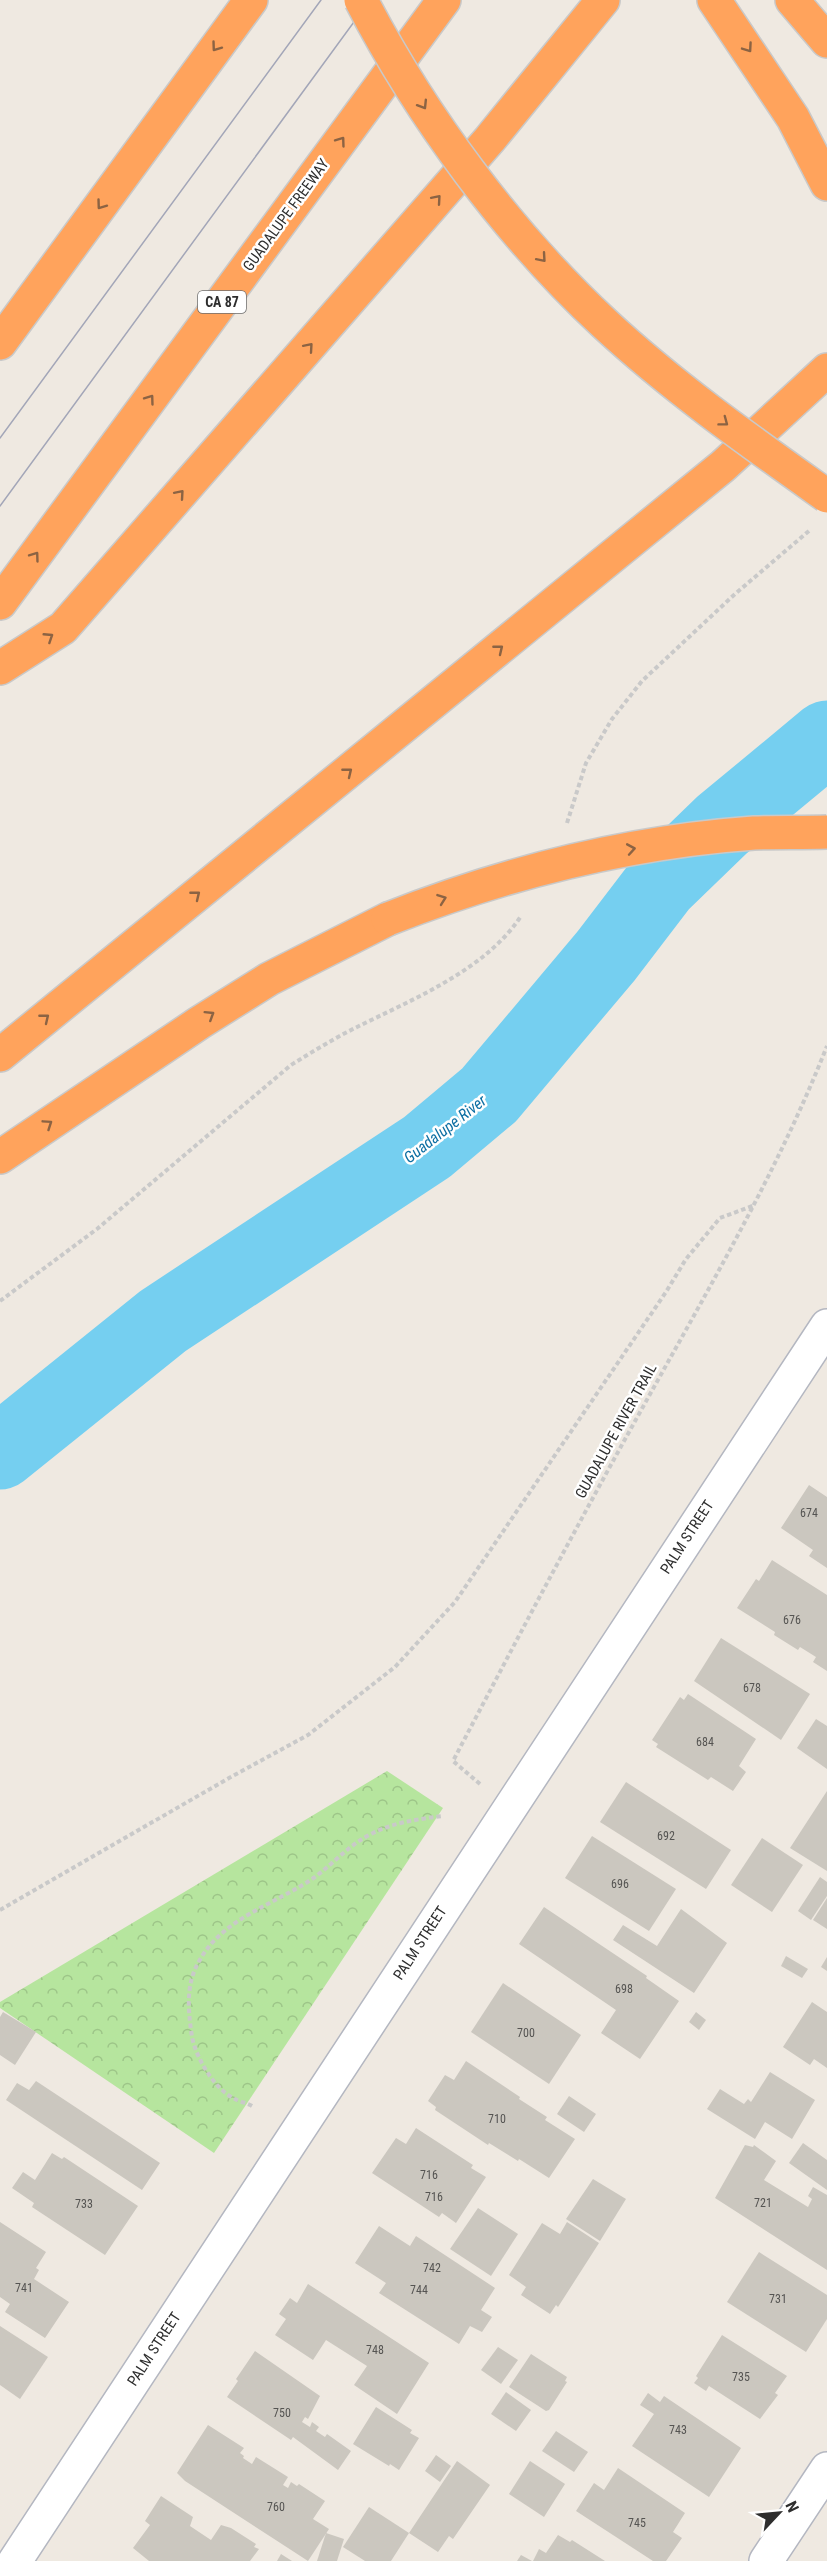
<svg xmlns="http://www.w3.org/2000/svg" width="827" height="2561" viewBox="0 0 827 2561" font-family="'Roboto Condensed',sans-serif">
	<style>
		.park { fill: url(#park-crowns) }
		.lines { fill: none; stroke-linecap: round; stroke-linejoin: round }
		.river { stroke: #75cff0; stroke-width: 75 }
		.building { fill: #cbc7bf }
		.minor-casing { stroke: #b4b7c1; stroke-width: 36 }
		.motorway-casing { stroke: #c9c9c9; stroke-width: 36 }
		.path { stroke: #c9c9c9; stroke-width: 4; stroke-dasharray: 4.5 3; stroke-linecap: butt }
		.minor { stroke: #fff; stroke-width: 33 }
		.motorway { stroke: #ffa35c; stroke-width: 33 }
		.tram { stroke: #a3a6b8; stroke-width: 1.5 }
		.motorway-bridge-casing { stroke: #c9c9c9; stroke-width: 36; stroke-linecap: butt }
		.motorway-bridge { stroke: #ffa35c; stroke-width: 33 }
		.oneway { stroke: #8c6343 }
		.labels { text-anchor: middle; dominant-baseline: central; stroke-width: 5; stroke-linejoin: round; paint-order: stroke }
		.number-label { font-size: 12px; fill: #555452 }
		.shield { fill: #fff; stroke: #6d6d6d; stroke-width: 1.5 }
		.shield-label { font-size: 14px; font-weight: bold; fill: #2e2e2e }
		.street-label { font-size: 15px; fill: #2e2e2e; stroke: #fff }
		.water-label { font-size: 16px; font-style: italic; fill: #0d6fa3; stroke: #fff }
	</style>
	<defs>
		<pattern id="park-crowns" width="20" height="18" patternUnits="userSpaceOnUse" patternTransform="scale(1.5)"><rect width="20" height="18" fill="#b6e59e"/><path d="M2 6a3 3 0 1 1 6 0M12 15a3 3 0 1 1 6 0" fill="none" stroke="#9dc588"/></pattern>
	</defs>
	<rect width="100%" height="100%" fill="#efe9e1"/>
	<polygon class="park" points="387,1771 443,1808 214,2153 0,2008 0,2002"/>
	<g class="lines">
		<polyline class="river" points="0,1452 163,1321 427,1147 489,1095 606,956 661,884 722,825 827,738"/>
	</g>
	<g class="building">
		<polygon points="809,1485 827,1497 827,1568 809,1556 813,1550 781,1528"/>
		<polygon points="772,1560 827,1595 827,1671 813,1662 816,1657 800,1647 798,1650 774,1635 775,1632 737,1608 756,1579 759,1581"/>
		<polygon points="721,1638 810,1694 781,1740 694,1681"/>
		<polygon points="688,1694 756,1739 739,1766 746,1772 733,1791 711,1777 708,1780 656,1747 658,1744 652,1740 680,1697 684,1700"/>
		<polygon points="816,1719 827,1726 827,1769 797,1748"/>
		<polygon points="626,1782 731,1850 706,1889 600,1822"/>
		<polygon points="827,1791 827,1871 790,1848"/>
		<polygon points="592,1836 676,1889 649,1931 565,1878"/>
		<polygon points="762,1838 803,1865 772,1912 731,1885"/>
		<polygon points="820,1877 827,1882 827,1896 811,1920 798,1911"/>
		<polygon points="827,1898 827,1929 813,1920"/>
		<polygon points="544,1907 647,1976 646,1978 679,2001 640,2059 601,2033 616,2010 519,1944"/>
		<polygon points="681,1909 727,1943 694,1993 613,1940 623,1925 657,1946"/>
		<polygon points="786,1956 808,1969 802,1978 781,1966"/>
		<polygon points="827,1957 827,1971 821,1967"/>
		<polygon points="503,1983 581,2035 549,2084 471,2032"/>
		<polygon points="812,2002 827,2012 827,2068 814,2059 810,2065 783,2047"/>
		<polygon points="3,2012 36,2032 15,2065 0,2055 0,2017"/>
		<polygon points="696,2012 706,2020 699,2030 689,2022"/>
		<polygon points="466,2061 520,2097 519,2099 547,2117 545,2120 575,2139 549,2178 519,2159 518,2161 489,2143 488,2145 435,2110 436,2107 428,2101 445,2075 454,2080"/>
		<polygon points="770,2072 815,2100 792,2139 765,2122 755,2139 707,2109 720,2089 744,2104 748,2099 751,2102"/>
		<polygon points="36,2081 160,2163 142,2190 6,2100 17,2083 29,2090"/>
		<polygon points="569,2096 596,2114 584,2132 557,2114"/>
		<polygon points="416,2128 473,2165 471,2168 486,2177 456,2223 442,2213 439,2217 372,2173 396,2138 406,2144"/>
		<polygon points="803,2143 827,2160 827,2190 789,2163"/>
		<polygon points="745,2145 753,2147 754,2145 776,2161 764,2180 808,2207 812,2199 808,2196 813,2187 827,2195 827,2270 715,2198"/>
		<polygon points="52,2153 62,2159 64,2157 138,2206 105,2255 32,2207 34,2203 12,2188 23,2172 35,2180"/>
		<polygon points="593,2179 626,2199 600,2241 566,2219"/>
		<polygon points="478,2208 518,2234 491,2276 450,2249"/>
		<polygon points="0,2222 46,2252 36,2268 39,2270 34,2279 69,2302 45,2338 5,2312 10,2304 0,2297"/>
		<polygon points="567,2222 599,2243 558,2307 556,2305 550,2314 521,2295 526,2287 509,2275 542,2223 560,2234"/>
		<polygon points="379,2226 410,2246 416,2236 495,2288 481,2310 492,2317 482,2332 470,2326 459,2344 379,2293 386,2283 355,2263"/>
		<polygon points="759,2252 827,2295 827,2319 806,2352 727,2302"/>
		<polygon points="308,2284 429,2363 397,2414 354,2385 367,2366 326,2340 313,2360 275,2335 286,2319 279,2314 290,2298 297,2303"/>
		<polygon points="0,2326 48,2357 20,2399 0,2385"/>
		<polygon points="722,2335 787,2376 775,2393 778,2395 760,2419 709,2386 706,2391 694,2383 698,2378 696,2376"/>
		<polygon points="498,2347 518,2360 501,2384 481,2370"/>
		<polygon points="255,2351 320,2396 308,2419 305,2417 302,2422 310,2427 312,2422 319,2427 316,2431 325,2437 327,2434 351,2451 338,2470 293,2437 291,2440 227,2397 238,2381 236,2379"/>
		<polygon points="531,2354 567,2377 565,2381 567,2382 549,2410 546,2411 509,2387"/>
		<polygon points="506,2392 531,2410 516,2431 491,2414"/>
		<polygon points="648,2393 660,2402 664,2396 741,2448 709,2497 632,2446 654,2414 640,2405"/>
		<polygon points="376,2407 412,2430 410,2433 419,2438 399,2470 390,2464 389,2466 353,2444"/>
		<polygon points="208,2425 244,2448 240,2453 244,2456 243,2458 252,2464 256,2457 288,2477 283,2485 288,2488 291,2482 297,2486 299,2484 325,2501 313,2519 329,2529 308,2561 185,2481 177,2473"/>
		<polygon points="556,2431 588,2452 574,2472 542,2451"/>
		<polygon points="436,2455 451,2466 440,2482 425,2471"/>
		<polygon points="457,2461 490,2485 453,2539 449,2536 438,2552 409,2533"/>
		<polygon points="530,2461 565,2484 544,2517 509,2494"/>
		<polygon points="618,2468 685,2513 673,2532 682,2538 666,2561 653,2561 576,2511 594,2483 604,2490"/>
		<polygon points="161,2496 193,2517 190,2526 211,2540 221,2525 231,2528 256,2544 254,2547 259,2549 250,2561 149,2561 133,2548 150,2525 145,2521"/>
		<polygon points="369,2507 409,2533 391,2561 365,2561 343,2547"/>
		<polygon points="326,2533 344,2539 337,2561 317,2561"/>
		<polygon points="558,2535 570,2542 572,2540 605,2561 533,2561 539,2549 546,2553"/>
		<polygon points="281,2554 292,2561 277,2561"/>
		<polygon points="521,2555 532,2561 517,2561"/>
	</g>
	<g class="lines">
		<g class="minor-casing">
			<g id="minor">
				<polyline points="15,2561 827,1326"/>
				<polyline points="766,2561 827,2469"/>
			</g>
		</g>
		<g class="motorway-casing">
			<g id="motorway">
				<polyline points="714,0 793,118 827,184"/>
				<polyline points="792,0 827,41"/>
				<polyline points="0,343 251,0"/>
				<polyline points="0,603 444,0"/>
				<polyline points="0,668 63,628 490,139 603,0"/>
				<polyline points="0,1055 723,466 827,370"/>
				<polyline points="0,1157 199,1023 269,979 388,919"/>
			</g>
		</g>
		<g class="path">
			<polyline points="567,823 586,763 612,719 642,681 735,594 810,530"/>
			<path d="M 0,1301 L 97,1229 L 291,1065 C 312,1052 333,1039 355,1028 C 411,1000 486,970 521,916"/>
			<path d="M 480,1784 L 453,1761 C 514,1645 575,1529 639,1414 C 706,1293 776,1175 827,1046"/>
			<polyline points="0,1910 229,1778 308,1735 395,1667 455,1602 666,1292 686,1259 720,1218 755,1205"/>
			<path d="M 252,2106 C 247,2103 240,2102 235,2099 C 215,2090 196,2058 192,2037 C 188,2009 185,1983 201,1958 C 225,1917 278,1903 315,1877 C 335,1862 350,1844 373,1833 C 395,1822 419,1819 443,1816"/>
		</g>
		<use href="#minor" class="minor"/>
		<use href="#motorway" class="motorway"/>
		<g class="tram">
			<polyline points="0,438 321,0"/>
			<polyline points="0,506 370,0"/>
		</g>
		<g class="motorway-bridge-casing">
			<g id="motorway-bridge">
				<path d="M 361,0 C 421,116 509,235 605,324 C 674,388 751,442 827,496"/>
				<path d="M 388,919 C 505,873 628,842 754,833 C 778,832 803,833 827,832"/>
			</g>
		</g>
		<use href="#motorway-bridge" class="motorway-bridge"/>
	</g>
	<defs><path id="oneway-chevron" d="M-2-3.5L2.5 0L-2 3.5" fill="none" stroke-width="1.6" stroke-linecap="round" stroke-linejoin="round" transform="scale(1.5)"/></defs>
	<g class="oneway">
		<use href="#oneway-chevron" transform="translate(216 47) rotate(126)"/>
		<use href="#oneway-chevron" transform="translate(748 48) rotate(55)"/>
		<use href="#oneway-chevron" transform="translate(423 105) rotate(58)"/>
		<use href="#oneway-chevron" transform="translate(341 141) rotate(-54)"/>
		<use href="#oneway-chevron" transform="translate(437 199) rotate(-49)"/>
		<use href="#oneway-chevron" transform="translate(101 205) rotate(126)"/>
		<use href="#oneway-chevron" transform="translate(542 258) rotate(49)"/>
		<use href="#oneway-chevron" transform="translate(309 347) rotate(-49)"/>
		<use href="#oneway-chevron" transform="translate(150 399) rotate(-54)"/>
		<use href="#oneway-chevron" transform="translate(724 422) rotate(37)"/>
		<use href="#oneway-chevron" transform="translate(180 494) rotate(-49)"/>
		<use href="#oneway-chevron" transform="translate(35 556) rotate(-54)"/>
		<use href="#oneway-chevron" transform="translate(49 637) rotate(-33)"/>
		<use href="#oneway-chevron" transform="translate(499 649) rotate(-39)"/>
		<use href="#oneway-chevron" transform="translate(348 772) rotate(-39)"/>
		<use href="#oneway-chevron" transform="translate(631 849) rotate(-10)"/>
		<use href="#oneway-chevron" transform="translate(196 895) rotate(-39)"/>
		<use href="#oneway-chevron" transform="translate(442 899) rotate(-20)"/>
		<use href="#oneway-chevron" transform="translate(210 1015) rotate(-32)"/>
		<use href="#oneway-chevron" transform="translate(45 1018) rotate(-39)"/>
		<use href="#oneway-chevron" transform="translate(48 1124) rotate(-34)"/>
	</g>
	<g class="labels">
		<g class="number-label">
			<text x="809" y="1513">674</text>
			<text x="792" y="1620">676</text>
			<text x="752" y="1688">678</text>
			<text x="705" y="1742">684</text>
			<text x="666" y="1836">692</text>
			<text x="620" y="1884">696</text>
			<text x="624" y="1989">698</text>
			<text x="526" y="2033">700</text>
			<text x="497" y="2119">710</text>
			<text x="429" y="2175">716</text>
			<text x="434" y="2197">716</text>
			<text x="763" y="2203">721</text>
			<text x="84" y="2204">733</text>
			<text x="432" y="2268">742</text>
			<text x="24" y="2288">741</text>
			<text x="419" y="2290">744</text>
			<text x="778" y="2299">731</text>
			<text x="375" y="2350">748</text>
			<text x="741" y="2377">735</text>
			<text x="282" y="2413">750</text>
			<text x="678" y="2430">743</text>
			<text x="276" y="2507">760</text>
			<text x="637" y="2523">745</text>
		</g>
		<rect class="shield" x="198" y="291" width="48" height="22" rx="4.5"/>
		<g class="shield-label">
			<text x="222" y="302">CA 87</text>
		</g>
		<g class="street-label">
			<text transform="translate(286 215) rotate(-54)">GUADALUPE FREEWAY</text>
			<text transform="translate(616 1431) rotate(-61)">GUADALUPE RIVER TRAIL</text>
			<text transform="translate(687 1537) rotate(-57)">PALM STREET</text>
			<text transform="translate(420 1943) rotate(-57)">PALM STREET</text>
			<text transform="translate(154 2349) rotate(-57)">PALM STREET</text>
		</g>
		<g class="water-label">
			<text transform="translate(445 1129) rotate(-38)">Guadalupe River</text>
		</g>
	</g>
	<g transform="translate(779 2513) rotate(64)" stroke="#ffffff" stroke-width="4.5" paint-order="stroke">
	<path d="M0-4.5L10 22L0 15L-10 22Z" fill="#2e2e2e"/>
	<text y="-9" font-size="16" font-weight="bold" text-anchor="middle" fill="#2e2e2e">N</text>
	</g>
</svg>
